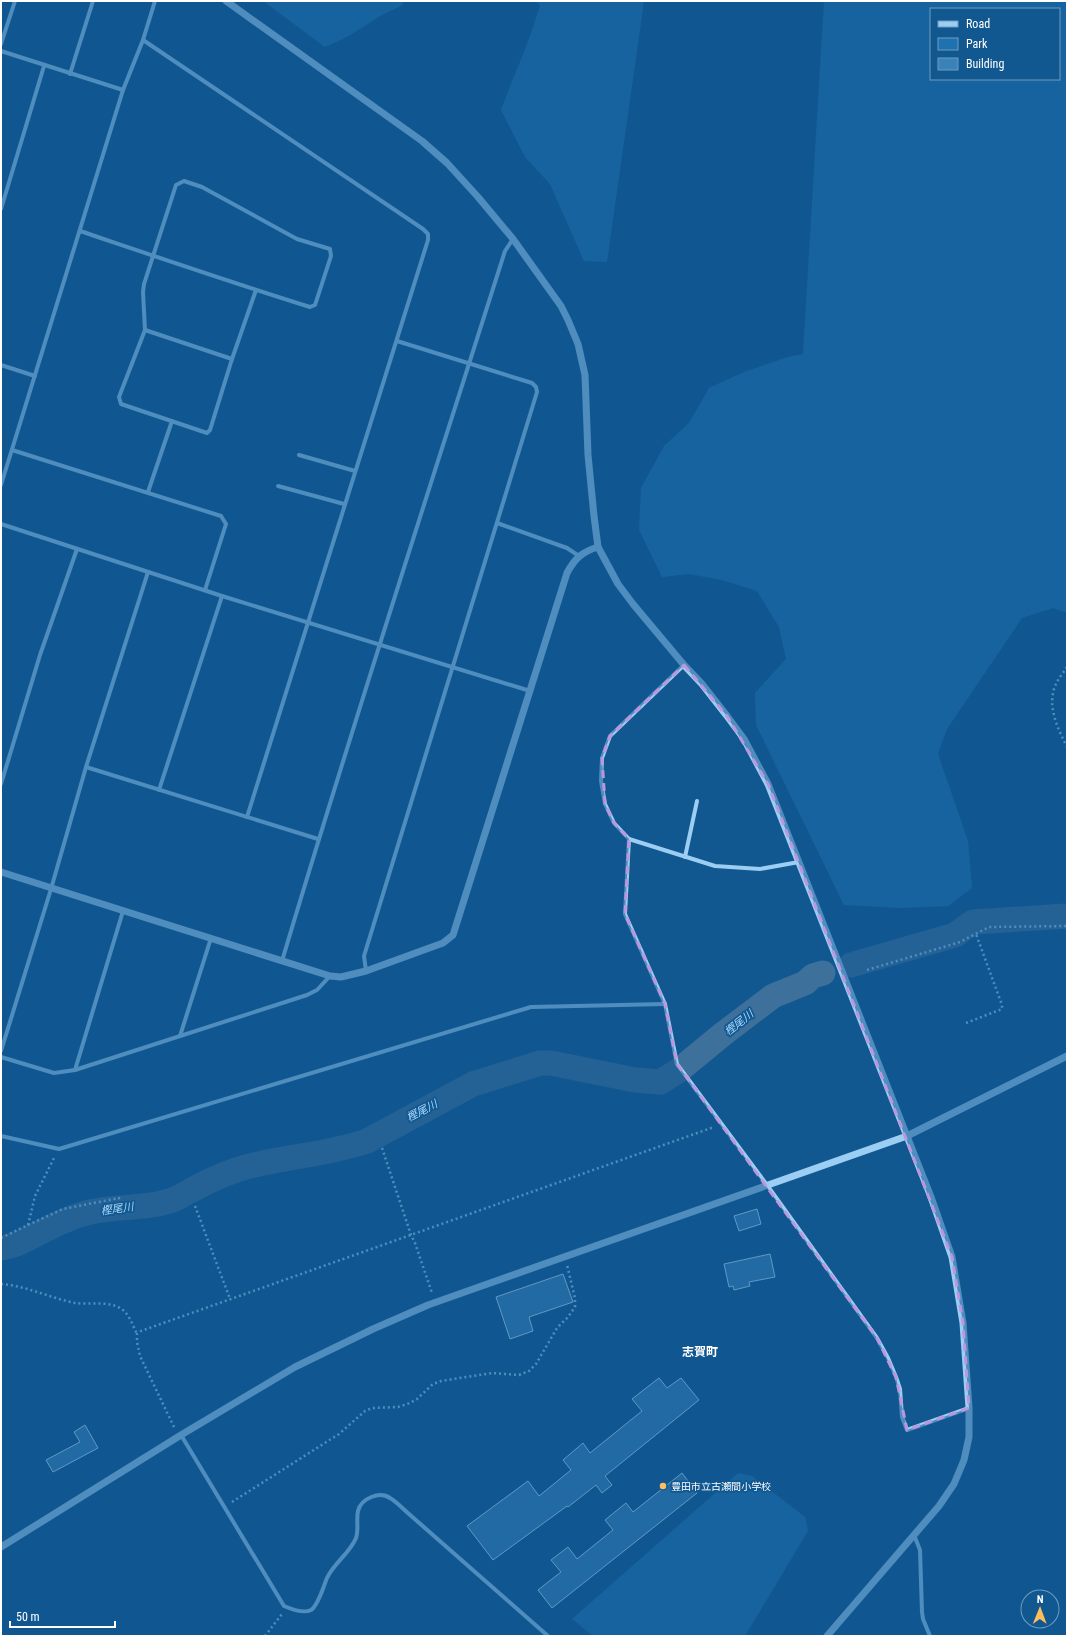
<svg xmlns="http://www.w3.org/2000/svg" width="1068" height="1637" viewBox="0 0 1068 1637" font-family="'Roboto Condensed','Noto Sans JP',sans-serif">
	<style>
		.green { fill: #1f71af; fill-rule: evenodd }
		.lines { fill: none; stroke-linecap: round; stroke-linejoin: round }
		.river { stroke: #3d709a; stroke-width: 25 }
		.building { fill: #3982ba; stroke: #c4e5fd }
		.path { stroke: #9ccef3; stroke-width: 2.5; stroke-dasharray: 2 3; stroke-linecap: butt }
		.minor { stroke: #9ccef3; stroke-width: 4 }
		.tertiary { stroke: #9ccef3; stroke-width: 7 }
		.marked { fill: none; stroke: #bd96df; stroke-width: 3; stroke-dasharray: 8 5; stroke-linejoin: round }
		.poi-dot { fill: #ffbe5e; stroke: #115891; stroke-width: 1.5 }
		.labels { text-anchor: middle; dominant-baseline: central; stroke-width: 3.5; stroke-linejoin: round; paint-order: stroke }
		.poi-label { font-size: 10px; fill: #fff; stroke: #115891; text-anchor: start }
		.water-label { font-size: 11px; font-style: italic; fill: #a8d7fa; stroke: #115891 }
		.quarter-label { font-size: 12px; font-weight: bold; fill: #fff; stroke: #115891 }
	</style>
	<rect width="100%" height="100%" fill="#115891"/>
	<g class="green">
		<polygon points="263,1 404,1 401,6 380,16 349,36 325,47"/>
		<path d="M 535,1 L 644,1 L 607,262 L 584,261 L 550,184 L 525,157 L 501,110 C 514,75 530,41 540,5 Z"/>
		<path d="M 824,1 L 1067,1 L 1067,613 L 1053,608 L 1022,618 L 947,729 L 938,754 L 968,841 L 972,888 L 948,906 L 901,908 L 844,905 L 756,725 L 755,693 L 786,659 L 779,627 L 757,591 L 722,580 L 689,574 L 662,577 L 639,530 L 641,488 L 664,446 L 689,423 L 709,388 L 744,372 L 788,357 L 803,354 ZM 931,9 L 1059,9 L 1059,79 L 931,79 Z"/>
		<polygon points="738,1473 752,1476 805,1517 808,1531 745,1636 593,1636 572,1619"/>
	</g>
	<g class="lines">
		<g class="river">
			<polyline points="851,965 955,935 973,922 1067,916"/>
			<path d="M 1,1248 C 15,1246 25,1240 37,1234 C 54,1225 72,1216 90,1212 C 119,1205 150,1210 177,1198 C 181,1197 185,1193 190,1191 C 210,1180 232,1170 254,1165 C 292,1156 329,1154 367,1141 L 473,1084 L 540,1063 L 551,1063 L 635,1080 L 660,1082 L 678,1071 L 723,1034 L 773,996 L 805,983 L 813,976 L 823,973"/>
		</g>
	</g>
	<g class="building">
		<polygon points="757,1209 761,1224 739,1231 734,1216"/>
		<polygon points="770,1254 775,1277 749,1282 750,1286 734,1290 733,1286 729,1287 724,1264"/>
		<polygon points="563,1274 573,1302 529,1317 533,1331 510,1339 496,1297"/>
		<polygon points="659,1378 667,1388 681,1378 699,1400 605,1476 612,1485 602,1493 596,1485 568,1507 567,1506 493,1560 467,1526 528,1481 539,1496 571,1470 563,1460 583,1443 590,1453 642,1411 632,1399"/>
		<polygon points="85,1425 98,1448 53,1472 46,1460 80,1442 74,1432"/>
		<polygon points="682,1473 697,1493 552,1608 538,1590 561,1572 551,1560 568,1547 577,1559 613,1530 605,1520 626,1503 633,1512"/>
	</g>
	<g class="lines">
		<g class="path">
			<path d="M 1067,667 C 1063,673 1058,679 1055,686 C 1047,707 1058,729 1067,747"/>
			<polyline points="867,970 960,942 989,927 1067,926"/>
			<polyline points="966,1023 1002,1009 1002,1005 976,934"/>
			<polyline points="382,1148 411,1235 415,1243 432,1293"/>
			<polyline points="195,1206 230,1299"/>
			<polyline points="28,1225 63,1209 119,1198 120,1214"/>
			<polyline points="1,1238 28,1225 35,1196 55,1156"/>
			<path d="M 1,1284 C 27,1286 50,1298 75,1303 C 90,1305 110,1300 123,1310 C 130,1316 133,1326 137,1334"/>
			<polyline points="174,1427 140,1356 137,1342 137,1334 141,1331 714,1127"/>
			<polyline points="232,1502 339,1434 365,1411 372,1408 398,1407 410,1403 417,1399 433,1384 441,1381 492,1373 519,1375 529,1371 536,1364 557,1328 568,1317 575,1307 575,1298 567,1265"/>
			<polyline points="265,1636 282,1614"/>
		</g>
		<g class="minor">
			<polyline points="143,40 423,229 428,234 428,240 247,817"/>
			<polyline points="1,44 15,1"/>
			<polyline points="1,51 123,90"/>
			<polyline points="70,74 93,1"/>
			<polyline points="1,209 44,66"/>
			<path d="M 80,231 C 157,257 233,283 310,307 L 315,305 L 331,256 L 330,249 L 297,239 L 202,187 L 184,181 L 176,185 L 144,284 L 143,292 L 145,330 L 119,397 L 121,404 L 207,433 L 210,430 L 232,359 L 145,330"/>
			<polyline points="232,359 256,290"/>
			<polyline points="1,365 35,376"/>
			<polyline points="12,450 221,516 226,524 205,590"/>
			<polyline points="299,455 355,471"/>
			<polyline points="1,485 123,90 143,40 155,1"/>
			<polyline points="278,486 344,504"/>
			<polyline points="148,492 172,421"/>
			<polyline points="497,523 567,548 579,556"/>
			<polyline points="1,524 222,596 530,691"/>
			<polyline points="684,665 610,736 602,758 601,781 605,804 614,823 629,839 715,866 760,869 799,862"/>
			<polyline points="86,767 318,839"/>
			<polyline points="1,784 40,655 77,549"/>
			<polyline points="159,790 222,596"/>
			<polyline points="629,839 625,914 665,1004 677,1064 767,1185 877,1338 888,1358 896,1377 900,1389 902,1417 907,1430 969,1408"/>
			<polyline points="685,857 697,801"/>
			<path d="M 282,961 C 353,723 430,487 505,251 L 513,239"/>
			<polyline points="366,971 364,956 537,392 536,387 532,383 397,341"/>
			<polyline points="180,1036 211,938"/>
			<polyline points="1,1051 51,889 86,767 148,572"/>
			<polyline points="1,1057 54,1073 75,1070 307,995 317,990 330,976"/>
			<polyline points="75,1070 123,911"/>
			<polyline points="1,1136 59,1149 531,1007 665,1004"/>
			<path d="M 181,1435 L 284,1606 C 291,1609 303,1614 311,1610 C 318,1606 324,1585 327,1578 C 334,1563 350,1553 356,1538 C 359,1529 356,1520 358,1511 C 361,1498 380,1491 390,1498 C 397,1502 403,1509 409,1514 L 548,1636"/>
			<polyline points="914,1535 920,1550 922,1612 923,1619 930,1636"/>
		</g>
		<g class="tertiary">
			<polyline points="226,1 422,141 447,163 478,197 513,239 561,306 568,320 578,344 585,375 588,455 594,516 598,547 618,584 633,604 684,665 702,684 727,716 744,739 768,784 931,1197 952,1257 963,1323 969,1408 969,1437 964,1460 954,1484 939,1506 827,1636"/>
			<path d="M 1,872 L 330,976 L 341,977 L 366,971 L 443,943 L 453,935 L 567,573 C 575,558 582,552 598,547"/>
			<polyline points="1,1547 181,1435 295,1367 373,1329 428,1305 476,1288 907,1136 1067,1056"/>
		</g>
	</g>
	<path d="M0 0H1068V1637H0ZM 684,665 L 727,716 L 768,784 L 952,1257 L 963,1323 L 969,1408 L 907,1430 L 896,1377 L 877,1338 L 677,1064 L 665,1004 L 625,914 L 629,839 L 614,823 L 605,804 L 602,758 L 610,736 Z" fill="#115891" fill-opacity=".55" fill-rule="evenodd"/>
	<path class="marked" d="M 684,665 L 727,716 L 768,784 L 952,1257 L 963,1323 L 969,1408 L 907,1430 L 896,1377 L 877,1338 L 677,1064 L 665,1004 L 625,914 L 629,839 L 614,823 L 605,804 L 602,758 L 610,736 Z"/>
	<circle class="poi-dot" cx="663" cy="1486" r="4"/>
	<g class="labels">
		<g class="poi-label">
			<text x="671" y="1486">豊田市立古瀬間小学校</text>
		</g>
		<g class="water-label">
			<text transform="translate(739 1023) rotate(-38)">樫尾川</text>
			<text transform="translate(422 1111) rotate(-28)">樫尾川</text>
			<text transform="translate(117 1209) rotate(-8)">樫尾川</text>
		</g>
		<g class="quarter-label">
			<text x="700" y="1352">志賀町</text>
		</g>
	</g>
	<rect width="1068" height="1637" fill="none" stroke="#ffffff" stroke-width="4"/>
	<rect x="930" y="8" width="130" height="72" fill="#115891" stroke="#709bbd"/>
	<rect x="938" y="21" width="20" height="6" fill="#9ccef3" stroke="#709bbd"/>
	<text x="966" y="28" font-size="12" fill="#ffffff">Road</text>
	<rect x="938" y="38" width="20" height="12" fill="#1f71af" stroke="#709bbd"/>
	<text x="966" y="48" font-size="12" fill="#ffffff">Park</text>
	<rect x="938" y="58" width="20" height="12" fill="#3982ba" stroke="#709bbd"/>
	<text x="966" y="68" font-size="12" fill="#ffffff">Building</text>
	<g transform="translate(1040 1609) rotate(1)"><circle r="19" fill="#115891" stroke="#709bbd"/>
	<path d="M0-3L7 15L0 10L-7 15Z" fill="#ffbe5e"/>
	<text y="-6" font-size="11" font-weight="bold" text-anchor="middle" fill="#ffffff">N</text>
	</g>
	<path d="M10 1621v6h105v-6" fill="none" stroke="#ffffff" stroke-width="2"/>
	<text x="16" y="1621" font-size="12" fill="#ffffff" stroke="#115891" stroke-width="3" paint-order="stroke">50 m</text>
</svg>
